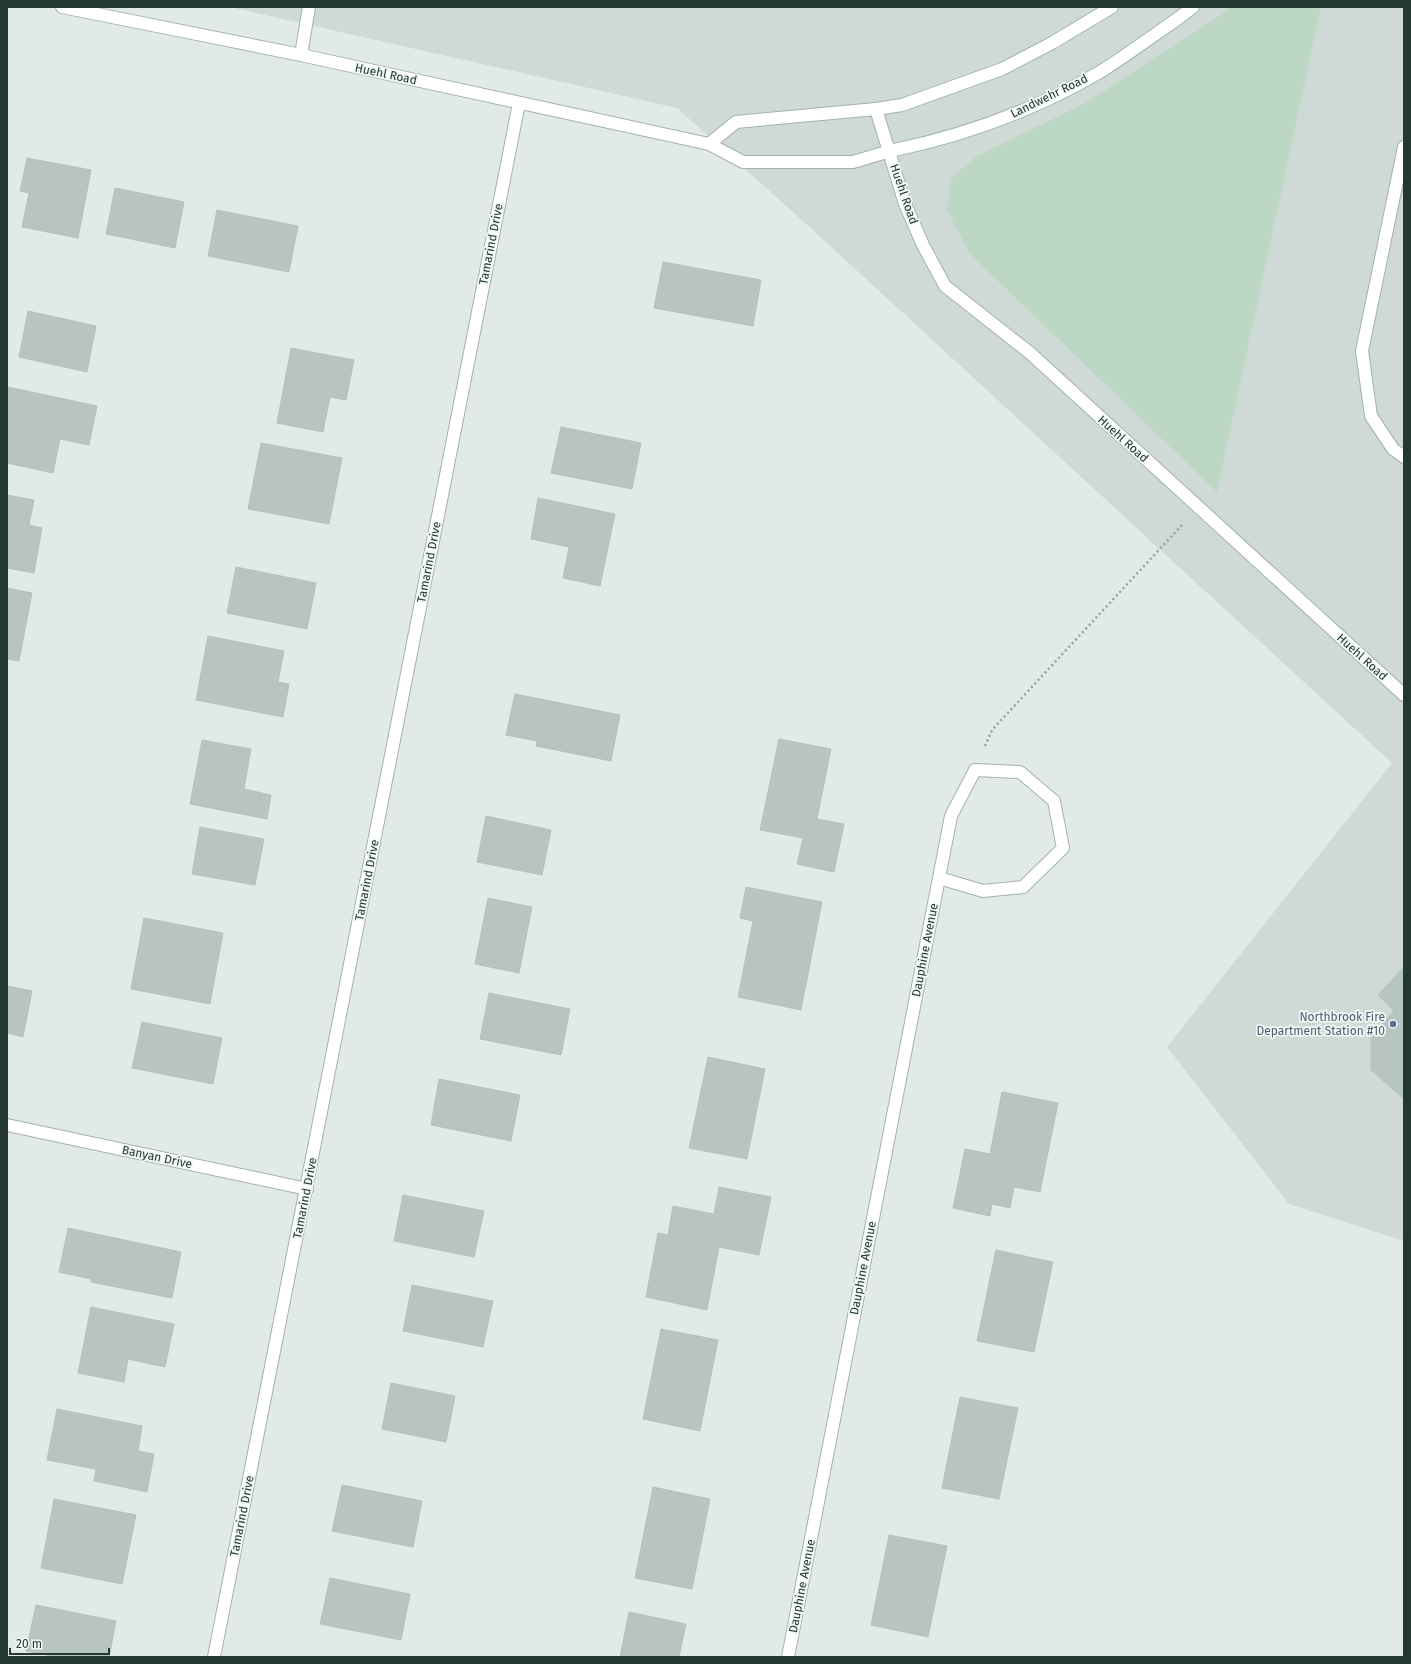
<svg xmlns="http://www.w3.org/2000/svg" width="1411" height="1664" viewBox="0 0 1411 1664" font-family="'Fira Sans',sans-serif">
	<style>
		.built { fill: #cfd9d5 }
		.park { fill: #bcd8c4 }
		.building { fill: #b7c4bf; stroke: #b4c2bc }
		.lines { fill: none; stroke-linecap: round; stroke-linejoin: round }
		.lane-casing { stroke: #a4b1ac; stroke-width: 14 }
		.street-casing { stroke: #a4b1ac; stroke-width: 14 }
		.secondary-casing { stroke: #a1b4ad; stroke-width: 14 }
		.path { stroke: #85a99e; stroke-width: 2.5; stroke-dasharray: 2 3; stroke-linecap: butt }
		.lane { stroke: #fff; stroke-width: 12 }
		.street { stroke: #fff; stroke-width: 12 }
		.secondary { stroke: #fff; stroke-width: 12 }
		.service-dot { fill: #5c6f8a; stroke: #f1f7f4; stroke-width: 1.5 }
		.labels { text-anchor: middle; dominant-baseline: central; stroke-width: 3.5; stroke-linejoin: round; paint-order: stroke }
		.street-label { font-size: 12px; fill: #233832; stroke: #f1f7f4 }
		.service-label { font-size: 12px; fill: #4e5e75; stroke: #f1f7f4; text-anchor: end }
	</style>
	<rect width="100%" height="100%" fill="#e1eae6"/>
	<polygon class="built" points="230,7 1404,7 1404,1241 1289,1204 1167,1047 1392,763 803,221 677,108"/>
	<polygon class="park" points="1228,7 1321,7 1217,492 969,253 947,210 951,178 977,156 1085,103 1221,15"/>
	<g class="building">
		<polygon points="27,158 91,170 78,238 22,227 29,193 20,191"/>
		<polygon points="115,188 184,202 175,248 106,234"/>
		<polygon points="217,210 298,226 289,272 208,256"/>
		<polygon points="663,262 761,280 753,326 654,308"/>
		<polygon points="28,311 96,326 87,372 19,357"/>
		<polygon points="291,348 354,360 346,400 330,397 323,432 277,423"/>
		<polygon points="8,387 97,406 89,445 60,439 53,473 7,463"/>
		<polygon points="561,427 641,443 632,489 551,473"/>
		<polygon points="261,443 342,458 329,524 248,509"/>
		<polygon points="7,495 34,500 29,525 42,528 34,573 7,568"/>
		<polygon points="538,498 615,514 600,586 563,578 569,547 531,539"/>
		<polygon points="236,567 316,583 307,629 227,613"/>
		<polygon points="7,588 32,593 19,661 7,659"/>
		<polygon points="208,636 284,651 278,682 289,684 283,717 196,700"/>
		<polygon points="515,694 620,715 611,761 536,746 537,741 506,735"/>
		<polygon points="779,739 831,749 817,819 844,824 834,872 797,864 803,838 760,830"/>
		<polygon points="202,740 251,749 244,789 271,795 267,819 190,804"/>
		<polygon points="486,816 551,830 542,875 477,862"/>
		<polygon points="200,827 264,839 255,885 192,874"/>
		<polygon points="746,887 822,902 801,1010 738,997 753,921 740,918"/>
		<polygon points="488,898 532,907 519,973 475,964"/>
		<polygon points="144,918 223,933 210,1004 131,989"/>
		<polygon points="1404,967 1404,1099 1371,1070 1371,1036 1394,1011 1378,995"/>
		<polygon points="7,986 32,991 23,1037 7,1033"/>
		<polygon points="489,993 570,1009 561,1055 480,1039"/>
		<polygon points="142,1022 222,1038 213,1084 132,1068"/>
		<polygon points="708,1057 765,1069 747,1159 689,1148"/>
		<polygon points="439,1079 520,1095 511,1141 431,1125"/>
		<polygon points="1002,1092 1058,1103 1040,1192 1014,1187 1010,1208 992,1204 990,1216 953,1208 965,1149 990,1154"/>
		<polygon points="719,1187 771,1197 759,1255 719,1247 707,1310 646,1297 658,1233 668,1235 673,1206 714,1214"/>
		<polygon points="403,1195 484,1211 474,1257 394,1241"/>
		<polygon points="68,1228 181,1252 172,1298 91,1282 91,1279 59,1272"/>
		<polygon points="996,1250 1053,1262 1034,1352 977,1341"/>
		<polygon points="412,1285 493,1301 483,1347 403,1331"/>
		<polygon points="91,1307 174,1324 165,1367 128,1359 124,1382 78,1373"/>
		<polygon points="661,1329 718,1340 700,1431 643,1419"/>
		<polygon points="391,1383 455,1396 446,1442 382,1429"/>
		<polygon points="960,1397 1018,1408 999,1499 942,1488"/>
		<polygon points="57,1409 142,1426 138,1451 154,1454 147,1492 94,1481 96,1469 47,1460"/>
		<polygon points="342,1485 422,1501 413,1547 332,1531"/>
		<polygon points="653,1487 710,1499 692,1589 635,1578"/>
		<polygon points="54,1499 136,1515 122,1584 41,1568"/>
		<polygon points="889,1535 947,1546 928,1637 871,1625"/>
		<polygon points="330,1578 410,1594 401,1640 320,1624"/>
		<polygon points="36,1605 116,1621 109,1657 56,1657 26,1651"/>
		<polygon points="629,1612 686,1624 679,1657 620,1657"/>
	</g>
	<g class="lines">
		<g class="lane-casing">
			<g id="lane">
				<polyline points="301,55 309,7"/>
				<polyline points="1404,147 1362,351 1371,416 1393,449 1404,457"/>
			</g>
		</g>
		<g class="street-casing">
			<g id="street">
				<polyline points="62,7 301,55 709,144"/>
				<polyline points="890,151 853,162 743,162 709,144 736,122 876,109 905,204 923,245 945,286 1030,353 1404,695"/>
				<polyline points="7,1125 307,1189"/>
				<polyline points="214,1657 519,103"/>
				<polyline points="788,1657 951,816 975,770 1020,772 1054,801 1063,848 1023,887 983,891 939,878"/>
			</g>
		</g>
		<g class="secondary-casing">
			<g id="secondary">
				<polyline points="876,109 902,105 1002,69 1052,43 1112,7"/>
				<path d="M 890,151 C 963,136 1035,110 1100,72 C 1127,55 1154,35 1180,17 L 1193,7"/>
			</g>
		</g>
		<polyline class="path" points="985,746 992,730 1183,524"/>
		<use href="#lane" class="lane"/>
		<use href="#street" class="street"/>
		<use href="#secondary" class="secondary"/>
	</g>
	<circle class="service-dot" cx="1393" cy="1024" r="4"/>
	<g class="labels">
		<g class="street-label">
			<text transform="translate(386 74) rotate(12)">Huehl Road</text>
			<text transform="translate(1049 96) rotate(-26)">Landwehr Road</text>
			<text transform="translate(904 194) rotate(71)">Huehl Road</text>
			<text transform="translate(491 244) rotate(-79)">Tamarind Drive</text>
			<text transform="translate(1123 439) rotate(42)">Huehl Road</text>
			<text transform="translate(429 562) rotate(-79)">Tamarind Drive</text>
			<text transform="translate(1362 657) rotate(42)">Huehl Road</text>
			<text transform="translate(367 880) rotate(-79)">Tamarind Drive</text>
			<text transform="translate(925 950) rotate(-79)">Dauphine Avenue</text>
			<text transform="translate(157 1157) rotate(12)">Banyan Drive</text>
			<text transform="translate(305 1198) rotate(-79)">Tamarind Drive</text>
			<text transform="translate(863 1268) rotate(-79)">Dauphine Avenue</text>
			<text transform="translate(242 1516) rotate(-79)">Tamarind Drive</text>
			<text transform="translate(802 1586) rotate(-79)">Dauphine Avenue</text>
		</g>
		<g class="service-label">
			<text x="1385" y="1017">Northbrook Fire<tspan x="1385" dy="14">Department Station #10</tspan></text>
		</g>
	</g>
	<rect width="1411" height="1664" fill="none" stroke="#233832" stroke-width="16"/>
	<path d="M10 1648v6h99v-6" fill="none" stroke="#233832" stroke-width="2"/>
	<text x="16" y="1648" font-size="12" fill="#233832" stroke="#f1f7f4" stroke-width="3" paint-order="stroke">20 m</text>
</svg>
